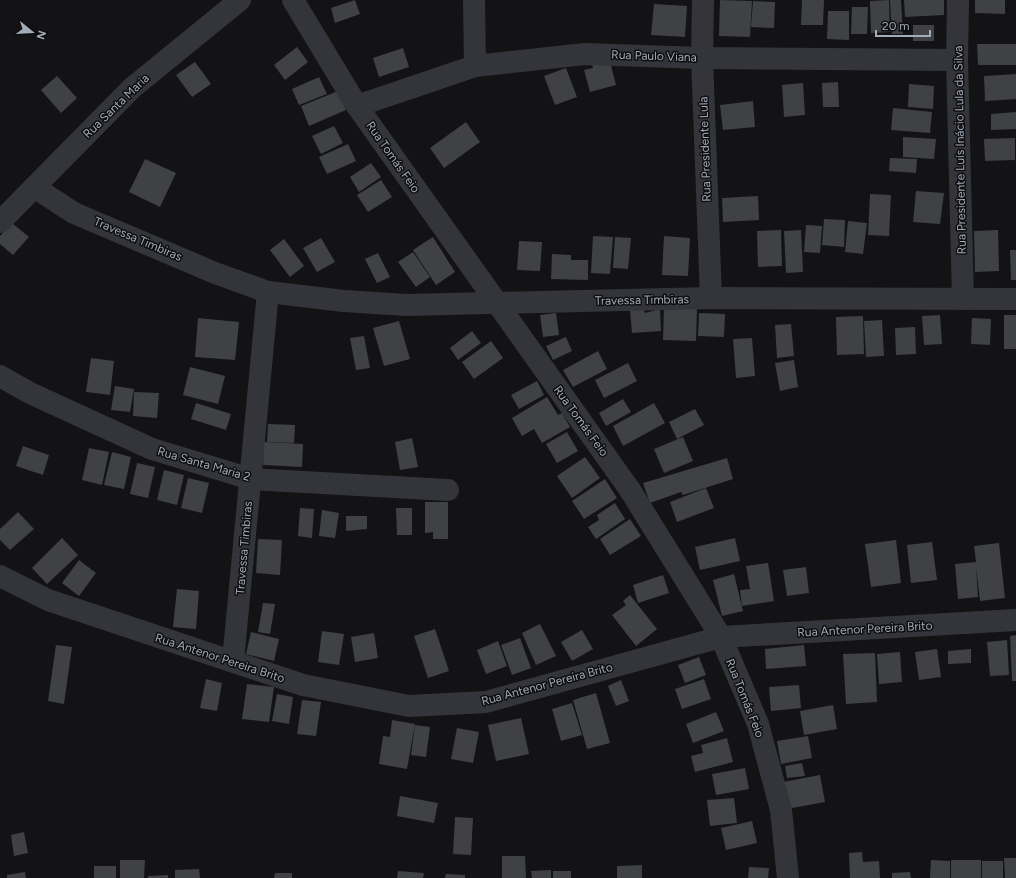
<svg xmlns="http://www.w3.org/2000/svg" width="1016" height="878" viewBox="0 0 1016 878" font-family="Figtree,sans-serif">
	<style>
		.building { fill: #3f4145 }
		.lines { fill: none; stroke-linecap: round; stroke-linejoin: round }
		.street { stroke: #34353a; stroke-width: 22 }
		.labels { text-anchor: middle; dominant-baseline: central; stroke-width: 3; stroke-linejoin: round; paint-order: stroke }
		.street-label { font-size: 12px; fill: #a3abb7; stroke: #0e0e10 }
	</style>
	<rect width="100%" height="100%" fill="#131315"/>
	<g class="building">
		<polygon points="355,0 360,14 335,23 331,8"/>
		<polygon points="720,0 752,1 750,37 719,36"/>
		<polygon points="802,0 824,0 823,25 801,25"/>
		<polygon points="889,0 890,32 871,33 870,1"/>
		<polygon points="890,0 901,0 903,34 892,34"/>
		<polygon points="904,0 944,0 944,15 905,17"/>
		<polygon points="975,0 1005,0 1005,14 975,13"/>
		<polygon points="753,1 775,2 774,28 751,27"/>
		<polygon points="654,4 687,6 685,37 651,35"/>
		<polygon points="852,7 868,7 867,34 851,34"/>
		<polygon points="828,11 849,11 849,40 827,39"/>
		<rect x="913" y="25" width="21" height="16"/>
		<polygon points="977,44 1016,44 1016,65 978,65"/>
		<polygon points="297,47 308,62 285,80 274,65"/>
		<polygon points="403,48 409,67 379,77 373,58"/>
		<polygon points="609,58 616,85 590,92 584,70 593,68 591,62"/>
		<polygon points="195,62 211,84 192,97 176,75"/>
		<polygon points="566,68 577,97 555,105 544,76"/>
		<polygon points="1016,74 1016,99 985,101 984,76"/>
		<polygon points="57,76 77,98 61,113 41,90"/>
		<polygon points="319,77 327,94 299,105 292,89"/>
		<polygon points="838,82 839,107 823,107 822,83"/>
		<polygon points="803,83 805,115 784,117 782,85"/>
		<polygon points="909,84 934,86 933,109 908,107"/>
		<polygon points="338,91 346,110 309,126 301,106"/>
		<polygon points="753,101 755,127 723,130 720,105"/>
		<polygon points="893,108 932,112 930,133 891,130"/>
		<polygon points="1016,112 1016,129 991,130 991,114"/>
		<polygon points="466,122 480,142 444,168 430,148"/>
		<polygon points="334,126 343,143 321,154 312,136"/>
		<polygon points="903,137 936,139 934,159 903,157"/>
		<polygon points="1015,138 1015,160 985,161 984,139"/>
		<polygon points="348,144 356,161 327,174 319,157"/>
		<polygon points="890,158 917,159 916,173 889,171"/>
		<polygon points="145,159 176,173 160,207 129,192"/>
		<polygon points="371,163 381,177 359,192 350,177"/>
		<polygon points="381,180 392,197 368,212 357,195"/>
		<polygon points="916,191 944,193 940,224 913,222"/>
		<polygon points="870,194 891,195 889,236 868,235"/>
		<polygon points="758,196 759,220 723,222 722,198"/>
		<polygon points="824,219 845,220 844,247 822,245"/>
		<polygon points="848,221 867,223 863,254 845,252"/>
		<polygon points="12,223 29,237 13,255 0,244 0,236"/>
		<polygon points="806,225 822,226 820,253 804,252"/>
		<polygon points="781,230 782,266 758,267 757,231"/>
		<polygon points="801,230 803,272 786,273 784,231"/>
		<polygon points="998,230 999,271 975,272 974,231"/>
		<polygon points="593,236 613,237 610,274 591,273"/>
		<polygon points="664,236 690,238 688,276 662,275"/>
		<polygon points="433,237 455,272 436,285 413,250"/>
		<polygon points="615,237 631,238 628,269 613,268"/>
		<polygon points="321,238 335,262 317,272 303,248"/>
		<polygon points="284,239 304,266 290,277 270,250"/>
		<polygon points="519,241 542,242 540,271 517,270"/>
		<polygon points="1010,250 1016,250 1016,280 1011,280"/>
		<polygon points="413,252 430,277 416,287 398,262"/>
		<polygon points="378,253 390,277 377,283 365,259"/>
		<polygon points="552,254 571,255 571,260 588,260 588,280 551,279"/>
		<polygon points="664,307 697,308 696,341 663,340"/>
		<polygon points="643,308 645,313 660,309 661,331 632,333 630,310"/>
		<polygon points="556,313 559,335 543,337 540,315"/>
		<polygon points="699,313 725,314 724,337 698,336"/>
		<polygon points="940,315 942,344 924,345 922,316"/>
		<rect x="1004" y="315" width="12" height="34"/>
		<polygon points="863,316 864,354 837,355 836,317"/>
		<polygon points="198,318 239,322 235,360 195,357"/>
		<polygon points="972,318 991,319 990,345 971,344"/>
		<polygon points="882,320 884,356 866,357 864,321"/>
		<polygon points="399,321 410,359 384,366 373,328"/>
		<polygon points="791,324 794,356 777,358 775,325"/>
		<polygon points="915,327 916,354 896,355 895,328"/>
		<polygon points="472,331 481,343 458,360 450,348"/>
		<polygon points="364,336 370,368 356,370 350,338"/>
		<polygon points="566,337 572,351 553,360 546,346"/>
		<polygon points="752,338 755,376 736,378 733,339"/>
		<polygon points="491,341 503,358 474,379 462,362"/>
		<polygon points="598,351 607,369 573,387 563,370"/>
		<polygon points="91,358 114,361 110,395 86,392"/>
		<polygon points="794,360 798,387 780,391 775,363"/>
		<polygon points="628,363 637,381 604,398 595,380"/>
		<polygon points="190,367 225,376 218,404 183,395"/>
		<polygon points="537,381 544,395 519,409 511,395"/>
		<polygon points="115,386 134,389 130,412 111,410"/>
		<polygon points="134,392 159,393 157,418 133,416"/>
		<polygon points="547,397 558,415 562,413 570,427 542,443 534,429 522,436 512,418"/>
		<polygon points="623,399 631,412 606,426 599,413"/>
		<polygon points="196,403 231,414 226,430 191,419"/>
		<polygon points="654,403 665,423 623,446 613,426"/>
		<polygon points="695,409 704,425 677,439 669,422"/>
		<polygon points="268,424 295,425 294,443 267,442"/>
		<polygon points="567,432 578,451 557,463 546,444"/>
		<polygon points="683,437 693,461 664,473 654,449"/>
		<polygon points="412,438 418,467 400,470 395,442"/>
		<polygon points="264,442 303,444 302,467 263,465"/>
		<polygon points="23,446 49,455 43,475 16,466"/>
		<polygon points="89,448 109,452 102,485 82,480"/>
		<polygon points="112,452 131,457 124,489 104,485"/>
		<polygon points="585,457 600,478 572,498 557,476"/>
		<polygon points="727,458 733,479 683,495 681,492 650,503 643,483"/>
		<polygon points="137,463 155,467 148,498 130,494"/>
		<polygon points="164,470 184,475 177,505 157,500"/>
		<polygon points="188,478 209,483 202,513 181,508"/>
		<polygon points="605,479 617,498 584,519 572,501"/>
		<polygon points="706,488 714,508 677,522 670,502"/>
		<polygon points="425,502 448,502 448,539 433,539 433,532 425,533"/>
		<polygon points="615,503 625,519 596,539 588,527 599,520 597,515"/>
		<polygon points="300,508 314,509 312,538 298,536"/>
		<polygon points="396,508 412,508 412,535 397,535"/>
		<polygon points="322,510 339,513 335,538 319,536"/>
		<polygon points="18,512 34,529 10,550 0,540 0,529"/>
		<polygon points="346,516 367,516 367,529 346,531"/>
		<polygon points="630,519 641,536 610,555 600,539"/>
		<polygon points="62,538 78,555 47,584 32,568"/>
		<polygon points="735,538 740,561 700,570 695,547"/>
		<polygon points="258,539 282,540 280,575 256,573"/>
		<polygon points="896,540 901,583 871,587 865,544"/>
		<polygon points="932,542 937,580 911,583 907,545"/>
		<polygon points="999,543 1005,598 980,601 976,567 978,597 958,599 955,564 976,562 974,546"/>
		<polygon points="79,560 96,573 79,596 62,583"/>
		<polygon points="768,563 774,601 742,606 740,590 750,589 746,566"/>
		<polygon points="806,567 809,593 787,596 783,570"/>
		<polygon points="734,574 743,611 722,616 713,580"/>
		<polygon points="663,575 669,593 638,603 633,585"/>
		<polygon points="177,589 199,591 196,629 173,627"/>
		<polygon points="630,595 657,629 636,646 612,615 626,605 623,601"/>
		<polygon points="263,603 275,604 270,634 258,632"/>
		<polygon points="540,624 556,656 536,665 522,633"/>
		<polygon points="435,629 449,671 428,678 414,636"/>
		<polygon points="582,630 593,649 572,661 561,642"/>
		<polygon points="322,631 344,634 339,665 318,662"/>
		<polygon points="251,632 279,639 274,661 246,654"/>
		<polygon points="374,633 378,658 355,662 351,637"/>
		<polygon points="1016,635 1016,681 1012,681 1010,636"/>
		<polygon points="520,638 531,668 512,675 501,645"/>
		<polygon points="1007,640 1009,675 990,676 987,642"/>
		<polygon points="498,641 507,666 486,674 477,650"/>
		<polygon points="56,645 72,647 64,704 48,701"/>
		<polygon points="804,645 806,666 766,669 765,649"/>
		<polygon points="937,649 941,677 919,680 915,652"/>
		<polygon points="971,649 971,663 948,664 948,651"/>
		<polygon points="900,652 902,682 879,684 877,654"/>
		<polygon points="875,653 877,702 846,704 843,654"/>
		<polygon points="699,657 706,675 685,683 678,665"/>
		<polygon points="206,679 222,683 217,711 200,708"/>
		<polygon points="704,679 711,699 682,709 675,689"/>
		<polygon points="621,680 629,701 616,706 608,686"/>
		<polygon points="247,684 274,687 269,722 242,719"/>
		<polygon points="799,685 801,708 771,711 769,687"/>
		<polygon points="596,693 610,743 587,749 573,700"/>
		<polygon points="277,694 293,697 289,724 272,721"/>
		<polygon points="302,700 321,702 316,736 297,734"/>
		<polygon points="572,703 582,735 561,741 552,709"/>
		<polygon points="833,705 837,729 804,735 800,711"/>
		<polygon points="716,712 724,731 693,743 686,724"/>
		<polygon points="521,718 529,754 496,761 488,725"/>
		<polygon points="392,720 415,724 407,769 379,764 383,736 390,737"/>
		<polygon points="415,725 430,727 426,757 411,755"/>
		<polygon points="457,728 479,732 473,763 451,759"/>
		<polygon points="808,736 812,758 781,764 777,741"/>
		<polygon points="727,738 733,762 695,772 691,756 703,753 701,745"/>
		<polygon points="802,763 805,776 787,778 785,766"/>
		<polygon points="745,768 749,789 716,795 712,774"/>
		<polygon points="820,775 825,802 787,809 783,782"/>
		<polygon points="400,796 438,803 434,823 397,816"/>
		<polygon points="734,798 737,823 710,826 707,800"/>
		<polygon points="455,817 473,818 471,855 453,854"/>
		<polygon points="752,821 757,843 726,850 721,828"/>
		<polygon points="24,832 28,853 14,856 11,835"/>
		<polygon points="862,852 863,862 879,861 880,878 850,878 849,853"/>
		<polygon points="502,856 525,856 526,878 502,878"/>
		<polygon points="1004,858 1016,858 1016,878 1005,878"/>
		<polygon points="120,860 145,860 144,878 120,878"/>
		<polygon points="931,860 950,861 950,878 930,878"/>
		<rect x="951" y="860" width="30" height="18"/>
		<rect x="982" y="861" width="21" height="17"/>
		<polygon points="642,865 642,878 617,878 617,866"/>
		<rect x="94" y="866" width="22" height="12"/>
		<polygon points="749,867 769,868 768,878 748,878"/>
		<polygon points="199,869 200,878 175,878 175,870"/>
		<polygon points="551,870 551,878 532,878 531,871"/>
		<polygon points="398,871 424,873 423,878 397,878"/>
		<rect x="553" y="871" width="18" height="7"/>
		<polygon points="25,872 26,878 7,878 7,875"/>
		<polygon points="910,872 911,878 892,878 892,873"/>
		<polygon points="275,873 292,873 292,878 274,878"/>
		<polygon points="446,874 465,875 465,878 445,878"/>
		<polygon points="168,875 168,878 148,878 148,876"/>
	</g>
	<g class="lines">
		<g class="street">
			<polyline points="293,0 357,106 630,490 721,637 758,724 781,810 788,878"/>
			<polyline points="474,0 475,66"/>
			<polyline points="703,0 702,58 711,298"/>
			<polyline points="958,0 957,60 963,299"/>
			<polyline points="357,106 475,66 585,54 702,58 957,60"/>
			<polyline points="34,187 74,213 215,273 268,292 344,301 406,305 711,298 1016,299"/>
			<polyline points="0,222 132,88 240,0"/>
			<polyline points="0,376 30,393 152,449 251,479 448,490"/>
			<polyline points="0,576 48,600 303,685 409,706 486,702 721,637 1016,620"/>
			<polyline points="233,661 268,292"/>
		</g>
	</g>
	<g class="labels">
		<g class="street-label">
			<text transform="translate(654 56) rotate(2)">Rua Paulo Viana</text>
			<text transform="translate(116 106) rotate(-44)">Rua Santa Maria</text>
			<text transform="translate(705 149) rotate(-92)">Rua Presidente Lula</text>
			<text transform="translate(960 150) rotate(-91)">Rua Presidente Luís Inácio Lula da Silva</text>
			<text transform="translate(393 157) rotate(55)">Rua Tomás Feio</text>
			<text transform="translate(138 239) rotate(23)">Travessa Timbiras</text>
			<text transform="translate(642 300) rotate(-1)">Travessa Timbiras</text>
			<text transform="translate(581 421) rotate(54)">Rua Tomás Feio</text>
			<text transform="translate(204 464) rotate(16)">Rua Santa Maria 2</text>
			<text transform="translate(244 548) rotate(-85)">Travessa Timbiras</text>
			<text transform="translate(865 629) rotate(-3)">Rua Antenor Pereira Brito</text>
			<text transform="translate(220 658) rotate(18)">Rua Antenor Pereira Brito</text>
			<text transform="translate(547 684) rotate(-15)">Rua Antenor Pereira Brito</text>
			<text transform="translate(745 698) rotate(68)">Rua Tomás Feio</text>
		</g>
	</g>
	<g transform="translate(32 32) rotate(108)" stroke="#0e0e10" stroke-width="3" paint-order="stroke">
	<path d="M0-3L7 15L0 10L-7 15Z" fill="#a3abb7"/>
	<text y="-6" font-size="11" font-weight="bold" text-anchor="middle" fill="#a3abb7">N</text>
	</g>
	<path d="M876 30v6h54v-6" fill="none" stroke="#a3abb7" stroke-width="2"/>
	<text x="882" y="30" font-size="12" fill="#a3abb7" stroke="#0e0e10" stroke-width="3" paint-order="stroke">20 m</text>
</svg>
